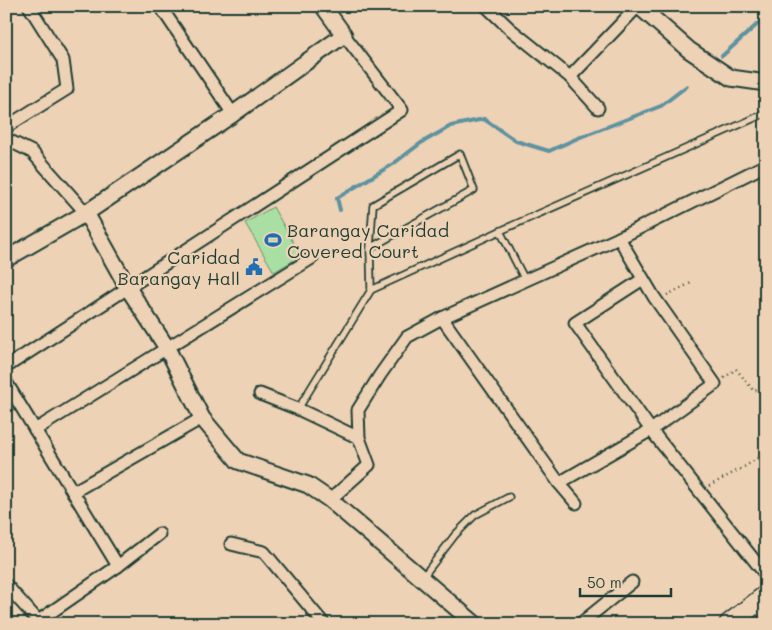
<svg xmlns="http://www.w3.org/2000/svg" width="772" height="630" viewBox="0 0 772 630" font-family="Mali,sans-serif">
	<style>
		.green { fill: #a9dfa2; stroke: #648e6b }
		.lines { fill: none; stroke-linecap: round; stroke-linejoin: round }
		.stream { stroke: #5d92a0; stroke-width: 4 }
		.service-casing { stroke: #1f3d34; stroke-width: 9 }
		.minor-casing { stroke: #1f3d34; stroke-width: 15 }
		.tertiary-casing { stroke: #1f3d34; stroke-width: 19 }
		.primary-casing { stroke: #1f3d34; stroke-width: 22 }
		.path { stroke: #1f3d34; stroke-width: 2.5; stroke-dasharray: 1 4; stroke-linecap: butt }
		.service { stroke: #eed2b5; stroke-width: 5.5 }
		.minor { stroke: #eed2b5; stroke-width: 11 }
		.tertiary { stroke: #eed2b5; stroke-width: 15 }
		.primary { stroke: #eed2b5; stroke-width: 19 }
		.labels { text-anchor: middle; dominant-baseline: central; stroke-width: 4.5; stroke-linejoin: round; paint-order: stroke }
		.poi-label { font-size: 18px; fill: #1f3d34; stroke: #eed2b5; text-anchor: start }
	</style>
	<rect width="100%" height="100%" fill="#eed2b5"/>
	<filter id="ink" filterUnits="userSpaceOnUse"><feTurbulence type="fractalNoise" baseFrequency=".02" numOctaves="2"/><feDisplacementMap in="SourceGraphic" scale="10" xChannelSelector="R" yChannelSelector="G"/><feConvolveMatrix kernelMatrix="1 2 1 2 8 2 1 2 1" color-interpolation-filters="sRGB"/></filter>
	<g filter="url(#ink)">
		<polygon class="green" points="273,207 301,256 274,272 245,223"/>
		<g class="lines">
			<g class="stream">
				<polyline points="722,56 761,21 766,15"/>
				<polyline points="340,210 337,198 393,164 421,143 451,126 484,119 516,141 549,151 578,138 661,106 687,86"/>
			</g>
			<g class="service-casing">
				<g id="service">
					<polyline points="500,231 525,280"/>
					<polyline points="370,248 474,190 460,154 373,205 370,248 371,290"/>
					<polyline points="298,409 371,290 500,231 766,113"/>
					<polyline points="422,578 455,535 475,515 509,497"/>
					<polyline points="755,606 766,621"/>
				</g>
			</g>
			<g class="minor-casing">
				<g id="minor">
					<polyline points="160,6 233,114"/>
					<polyline points="486,6 509,28 570,77 598,108"/>
					<polyline points="570,77 638,6"/>
					<polyline points="6,127 67,89 63,60 29,6"/>
					<polyline points="6,139 32,152 86,213"/>
					<polyline points="643,279 575,323 651,430 766,575"/>
					<polyline points="442,318 559,483 576,503"/>
					<polyline points="6,367 402,110 344,35"/>
					<polyline points="6,382 118,566 34,624"/>
					<polyline points="260,394 298,409 359,438"/>
					<polyline points="35,430 312,258"/>
					<polyline points="559,483 651,430 715,384 654,297 619,238"/>
					<polyline points="73,492 202,418"/>
					<polyline points="330,500 369,465 359,438 358,410 380,375 407,337 442,318 619,238 766,165"/>
					<polyline points="231,544 264,552 324,624"/>
					<polyline points="118,566 159,534"/>
					<polyline points="6,585 41,624"/>
					<polyline points="580,624 632,582"/>
				</g>
			</g>
			<g class="tertiary-casing">
				<g id="tertiary">
					<polyline points="639,6 689,50 731,78 766,83"/>
					<polyline points="86,213 128,288 167,348 202,418 238,461 308,485 330,500 475,624"/>
					<polyline points="6,259 86,213 233,114 344,35 323,6"/>
				</g>
			</g>
			<g class="primary-casing">
				<polyline id="primary" points="729,624 766,595"/>
			</g>
			<g class="path">
				<polyline points="667,295 693,282"/>
				<polyline points="724,378 736,369 754,391 761,389 766,393"/>
				<polyline points="709,486 744,467 766,453"/>
			</g>
			<use href="#service" class="service"/>
			<use href="#minor" class="minor"/>
			<use href="#tertiary" class="tertiary"/>
			<use href="#primary" class="primary"/>
		</g>
	</g>
	<defs>
		<g id="stadium-bare" transform="scale(1.35)"><path d="M0-5a6.5 5 0 1 0 0 10a6.5 5 0 1 0 0-10ZM-3.5-1.8h7v3.6h-7Z" fill="#1f6fb2" stroke="#eed2b5" stroke-width="2.5" paint-order="stroke"/></g>
		<g id="civic-bare" transform="scale(1.35)"><path d="M-.6-6.5H3V-4.5H.6V-3L4-1V1h2V6H-6V1h2V-1L-.6-3ZM-1.2 2.5V6h2.4V2.5Z" fill="#1f6fb2" stroke="#eed2b5" stroke-width="2.5" paint-order="stroke"/></g>
	</defs>
	<g fill-rule="evenodd">
		<use href="#stadium-bare" x="273" y="240"/>
		<use href="#civic-bare" x="254" y="267"/>
	</g>
	<g class="labels">
		<g class="poi-label">
			<text x="287" y="230">Barangay Caridad<tspan x="287" dy="21">Covered Court</tspan></text>
			<text x="240" y="257" text-anchor="end">Caridad<tspan x="240" dy="21">Barangay Hall</tspan></text>
		</g>
	</g>
	<rect width="772" height="630" fill="none" stroke="#eed2b5" stroke-width="25"/>
	<rect x="12" y="12" width="747" height="605" fill="none" stroke="#1f3d34" stroke-width="2" filter="url(#ink)"/>
	<path d="M580 588v8h91v-8" fill="none" stroke="#1f3d34" stroke-width="2.5"/>
	<text x="587" y="588" font-size="15" fill="#1f3d34" stroke="#eed2b5" stroke-width="4" paint-order="stroke">50 m</text>
</svg>
